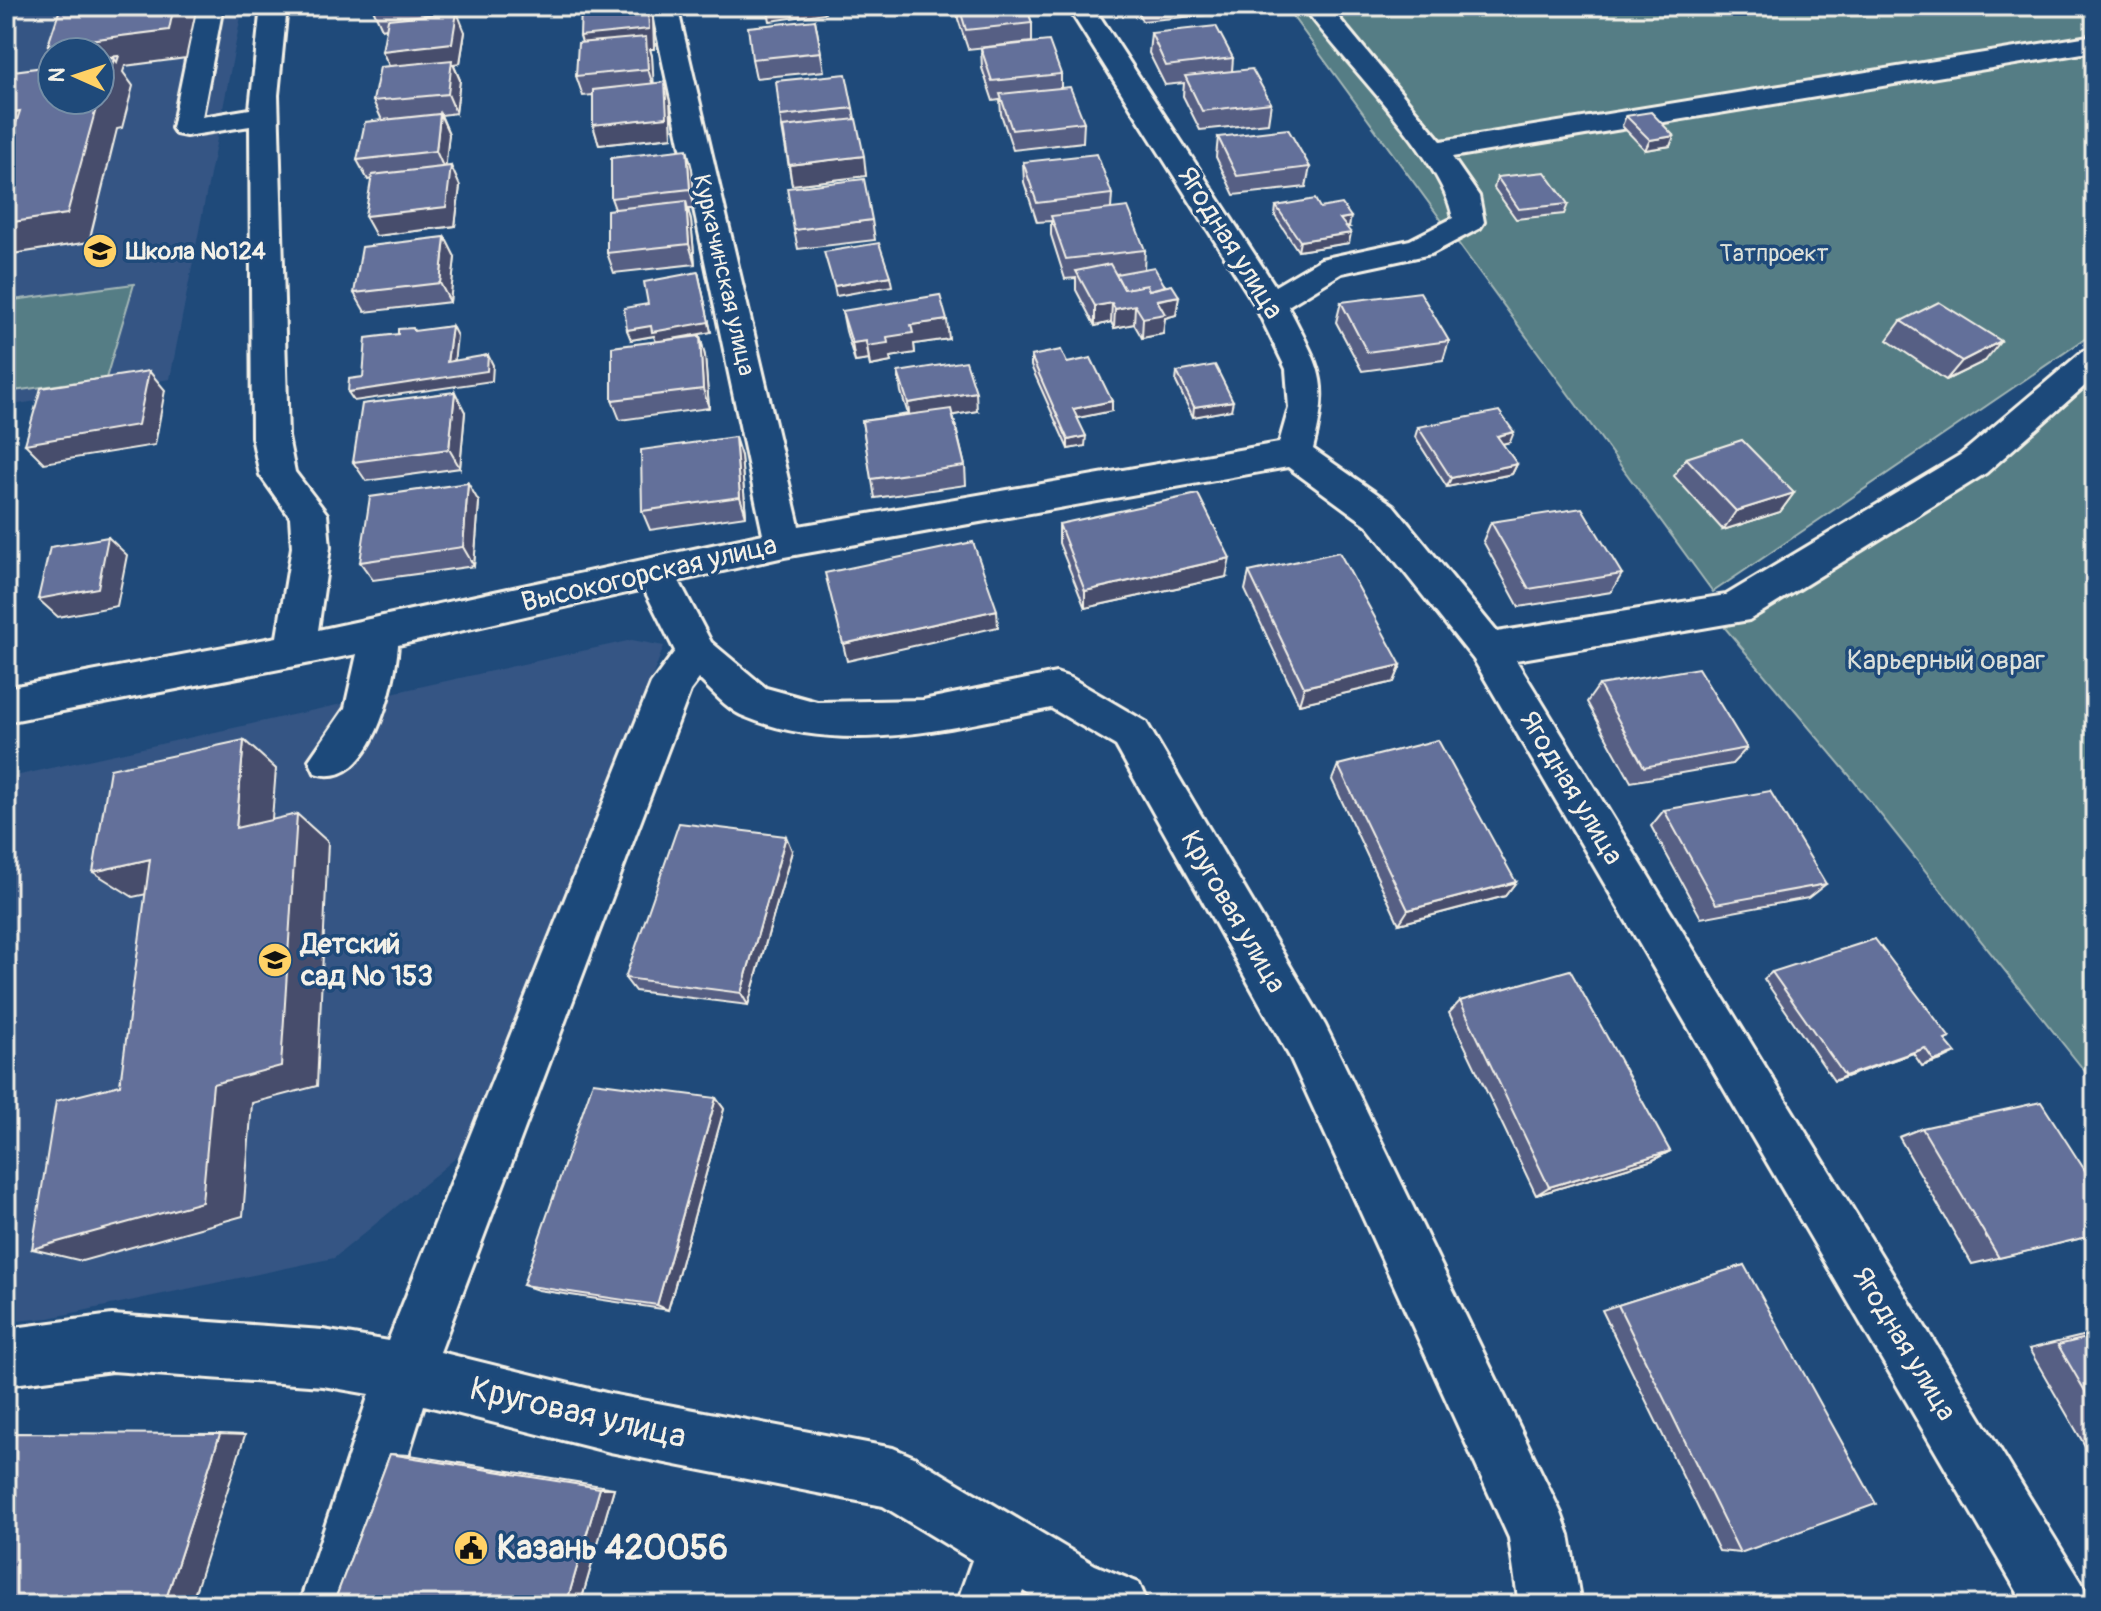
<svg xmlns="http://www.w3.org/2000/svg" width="2101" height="1611" viewBox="0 0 2101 1611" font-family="Pangolin,sans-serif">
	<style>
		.built { fill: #345584; fill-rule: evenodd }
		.green { fill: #547d85; stroke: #a4b7b6; stroke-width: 2 }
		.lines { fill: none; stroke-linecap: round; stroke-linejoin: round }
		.minor-casing { stroke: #f4f1e8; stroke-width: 6 }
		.minor { fill: #1f4a7a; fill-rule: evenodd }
		.wall { fill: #565f84; stroke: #f4f1e8; stroke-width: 2 }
		.shaded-wall { fill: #464e6c; stroke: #f4f1e8; stroke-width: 2 }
		.building { fill: #646f9a; stroke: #f4f1e8; stroke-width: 2 }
		.labels { text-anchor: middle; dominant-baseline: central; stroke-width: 7; stroke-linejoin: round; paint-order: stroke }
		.far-poi-label { font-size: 24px; font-weight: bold; fill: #f4f1e8; stroke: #1f4a7a; text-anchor: start }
		.far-park-label { font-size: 24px; fill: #dce0d9; stroke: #1f4a7a }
		.far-street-label { font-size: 24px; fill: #f4f1e8; stroke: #1f4a7a }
		.street-label { font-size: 28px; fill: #f4f1e8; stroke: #1f4a7a }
		.park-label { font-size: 28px; fill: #dce0d9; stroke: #1f4a7a }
		.poi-label { font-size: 28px; font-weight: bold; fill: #f4f1e8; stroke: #1f4a7a; text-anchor: start }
		.near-street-label { font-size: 34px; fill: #f4f1e8; stroke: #1f4a7a }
		.near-poi-label { font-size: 34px; font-weight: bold; fill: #f4f1e8; stroke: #1f4a7a; text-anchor: start }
	</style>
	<rect width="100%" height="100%" fill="#1f4a7a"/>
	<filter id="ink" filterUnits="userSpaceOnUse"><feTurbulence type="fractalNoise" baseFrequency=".0125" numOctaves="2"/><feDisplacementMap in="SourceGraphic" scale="16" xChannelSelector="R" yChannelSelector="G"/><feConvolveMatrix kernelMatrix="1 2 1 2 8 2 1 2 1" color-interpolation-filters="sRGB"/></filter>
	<g filter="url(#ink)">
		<g class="built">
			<path d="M 6,6 L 243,6 L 170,379 L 6,406 ZM 52,52 L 100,52 L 100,100 L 52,100 Z"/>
			<polygon points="632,640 664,646 474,1143 334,1258 49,1318 6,1322 6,778"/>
		</g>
		<g class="green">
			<polygon points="1285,6 2095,6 2095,332 1713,592"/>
			<polygon points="134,284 106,378 6,392 6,301"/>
			<polygon points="2095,375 2095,1084 1849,775 1725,628"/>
		</g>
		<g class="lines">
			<g class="minor-casing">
				<path id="minor" d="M 197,6 L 223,6 L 202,117 L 250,109 L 261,6 L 287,6 L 278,95 L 288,437 L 295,472 L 327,514 L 330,547 L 318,630 L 763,534 L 651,6 L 677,6 L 799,526 L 1279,443 L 1289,408 L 1286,369 L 1254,303 L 1067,6 L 1093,6 L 1275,286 L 1321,259 L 1410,240 L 1453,218 C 1442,155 1343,63 1303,6 L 1329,6 L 1441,141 L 2095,35 L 2095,51 L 1452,157 L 1479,196 L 1484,222 L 1480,228 L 1431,254 L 1342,273 L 1288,306 C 1319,368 1331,378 1313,449 L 1393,505 L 1497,632 L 1726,595 L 1960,455 L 2083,351 L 2095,348 L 2095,377 L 1986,473 L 1749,620 L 1516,660 L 2082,1583 L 2091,1605 L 2025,1605 L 1474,660 L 1367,525 L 1288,467 L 784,557 L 679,581 L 711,642 L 766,688 L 817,702 L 923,700 L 1056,673 L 1071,678 L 1146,722 L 1325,1025 L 1561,1513 L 1569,1535 L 1581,1605 L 1519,1605 L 1509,1538 L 1291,1059 L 1116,746 L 1051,708 C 951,728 840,758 741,715 C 726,708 712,691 699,679 L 690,691 L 440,1352 L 610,1394 L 893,1448 L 914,1457 L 1095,1565 L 1139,1583 L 1148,1605 L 1045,1605 L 1023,1591 L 1018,1605 L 956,1605 L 972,1560 L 883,1506 L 610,1452 L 424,1405 L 361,1605 L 299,1605 L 369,1394 L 323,1386 L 112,1371 L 6,1385 L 6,1329 L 112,1315 L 323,1330 L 388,1341 L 651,684 L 675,651 L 644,589 L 398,645 C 395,685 371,792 315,773 L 309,760 L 345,708 L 357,654 L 6,722 L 6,688 L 277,637 L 292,547 L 290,517 L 260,475 L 252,437 L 250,126 L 186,136 L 176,134 L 172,128 Z"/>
			</g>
			<use href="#minor" class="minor"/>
		</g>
		<g class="wall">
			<polygon points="374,6 452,6 451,13 465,32 460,63 453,64 460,80 456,113 441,115 449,134 445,167 460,186 455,226 376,236 372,179 368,180 357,160 382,120 373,101 389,66 386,28 382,29 373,9"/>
			<polygon points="577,6 650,6 653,18 654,49 650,49 652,56 653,83 670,102 672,137 599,145 593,125 593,95 583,96 576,76 582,43 581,9 578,9"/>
			<polygon points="957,6 1026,6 1032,23 1032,42 968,49 958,19"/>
			<polygon points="1135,6 1206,6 1205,15 1142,21"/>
			<polygon points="815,20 824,71 756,78 752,59"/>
			<polygon points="1151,33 1233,58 1232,71 1271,103 1268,123 1200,130 1183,96 1184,83 1165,85 1149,53"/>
			<polygon points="981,48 1061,74 1061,88 1084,122 1083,142 1013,150 1001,114 1000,100 993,101 982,68"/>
			<polygon points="853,108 866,176 792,185 780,116"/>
			<polygon points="1626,116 1674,136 1670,146 1645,150 1622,126"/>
			<polygon points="1218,137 1310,167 1306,187 1234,195 1216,157"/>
			<polygon points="1023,162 1112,194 1111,209 1145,250 1144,269 1179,296 1176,315 1165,318 1163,334 1142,338 1134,324 1114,328 1111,322 1095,326 1076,290 1076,278 1065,279 1051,235 1051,221 1037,222 1024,182"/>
			<polygon points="692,169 695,209 688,209 691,221 695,264 614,273 607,253 615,209 611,198"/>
			<polygon points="1497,177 1568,204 1564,214 1516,219 1494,188"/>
			<polygon points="1276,206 1320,208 1349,227 1347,227 1349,243 1298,251 1275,216"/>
			<polygon points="872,220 875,240 798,249 794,230"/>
			<polygon points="455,257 450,302 365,312 354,293"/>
			<polygon points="698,272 711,332 660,341 700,336 705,356 709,408 620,420 612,400 656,342 654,336 631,340 648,304"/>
			<polygon points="1341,302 1449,341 1443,360 1362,371 1336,322"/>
			<polygon points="842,311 949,339 914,344 915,353 890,357 891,362 870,366 869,360 855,362 846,331"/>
			<polygon points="1901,321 1985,361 1946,380 1887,340"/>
			<polygon points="1031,356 1067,363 1112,401 1112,411 1077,418 1085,446 1068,449 1031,366"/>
			<polygon points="898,372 977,411 953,415 965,466 966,485 875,498 862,421 908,414 901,392"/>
			<polygon points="1177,372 1231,410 1193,417 1176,382"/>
			<polygon points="465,412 460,468 366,481 353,462"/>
			<polygon points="1418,427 1510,442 1502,444 1517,464 1512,474 1447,487 1415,437"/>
			<polygon points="741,456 746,516 650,530 642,511"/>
			<polygon points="1686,458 1794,493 1780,512 1723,530 1674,476"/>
			<polygon points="479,502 474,566 373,580 360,562"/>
			<polygon points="1491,522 1622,574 1611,592 1519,607 1483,541"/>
			<polygon points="1059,524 1226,577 1085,608 1059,543"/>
			<polygon points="1249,572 1401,665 1394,682 1299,704 1245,590"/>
			<polygon points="1599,685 1747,748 1732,764 1631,782 1587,702"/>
			<polygon points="1338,765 1516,882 1505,896 1399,924 1332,780"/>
			<polygon points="1664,810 1826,884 1808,898 1701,918 1651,826"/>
			<polygon points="792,851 748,1005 635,991 625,978"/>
			<polygon points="1772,972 1946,1041 1944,1059 1922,1066 1913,1053 1834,1081 1764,979"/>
			<polygon points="1460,1001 1670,1151 1653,1160 1536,1195 1449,1013"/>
			<polygon points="716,1098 724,1109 668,1310 538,1290 523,1285"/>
			<polygon points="1922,1128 2095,1235 1972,1264 1899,1137"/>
			<polygon points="1744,1265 1740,1553 1719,1551 1602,1310"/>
			<polygon points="2095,1333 2095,1463 2029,1349"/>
			<polygon points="390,1454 410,1455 614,1488 580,1605 333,1605"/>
		</g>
		<g class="shaded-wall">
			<polygon points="174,6 197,6 186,58 125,66 123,72 133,86 122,128 117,129 89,242 6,255 6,223 100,69 100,52 53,52 48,45"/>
			<polygon points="443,6 452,6 450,22"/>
			<polygon points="648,6 650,6 653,18 654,49 650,49 652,56 654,89 648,69 586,56 580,36"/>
			<polygon points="767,6 824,6 825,13 770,21"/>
			<polygon points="457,12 465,32 460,63 453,64 460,80 456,113 448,94 391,70 382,51"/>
			<polygon points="665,82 670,102 672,137 599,145 593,125"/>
			<polygon points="20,111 41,140 6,145 6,113"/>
			<polygon points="440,114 449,134 445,171 436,151"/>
			<polygon points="1674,136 1670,146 1645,150 1650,140"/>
			<polygon points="687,149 692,169 695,209 690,189"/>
			<polygon points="864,156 866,176 792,185 789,165"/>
			<polygon points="451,166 460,186 455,226 376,236 365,216"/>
			<polygon points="686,201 691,221 695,264 689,244"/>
			<polygon points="1351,217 1349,227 1338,229 1340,219"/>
			<polygon points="1351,233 1349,243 1298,251 1300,241"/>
			<polygon points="445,237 455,257 450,302 440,283"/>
			<polygon points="698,272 711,332 656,342 654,336 631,340 627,330"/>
			<polygon points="890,276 892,286 836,296 834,286"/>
			<polygon points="1179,296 1176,315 1165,318 1163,334 1142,338 1143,318 1157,302 1135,306 1134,324 1114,328 1115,309"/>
			<polygon points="1112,303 1111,322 1095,326 1095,306"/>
			<polygon points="947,320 949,339 914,344 915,353 890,357 891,362 870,366 867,346 911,325"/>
			<polygon points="452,326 457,336 453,372 447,362"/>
			<polygon points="700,336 705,356 709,408 703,389"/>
			<polygon points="866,341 869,360 855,362 852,343"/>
			<polygon points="2001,341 1985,361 1946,380 1962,361"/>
			<polygon points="488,355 493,365 492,381 354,401 348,392"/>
			<polygon points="149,371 165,390 155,445 44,463 25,444"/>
			<polygon points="455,392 465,412 460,468 449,449"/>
			<polygon points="976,392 977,411 910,423 908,403"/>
			<polygon points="1112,401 1112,411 1073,419 1073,409"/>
			<polygon points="1233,401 1231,410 1193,417 1194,407"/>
			<polygon points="1514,432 1510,442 1493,446 1497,436"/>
			<polygon points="1086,436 1085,446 1068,449 1068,440"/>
			<polygon points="735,437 741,456 746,516 740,497"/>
			<polygon points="1517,464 1512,474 1447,487 1451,478"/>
			<polygon points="468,483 479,502 474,566 463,547"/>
			<polygon points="1794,493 1780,512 1723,530 1736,511"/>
			<polygon points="108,537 127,555 117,606 58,617 38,599"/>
			<polygon points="1230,558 1226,577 1085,608 1085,591"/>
			<polygon points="997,610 998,627 847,661 843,644"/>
			<polygon points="1401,665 1394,682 1299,704 1304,687"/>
			<polygon points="244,740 276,769 269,856 236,828"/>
			<polygon points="297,814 328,842 317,1086 252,1103 243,1216 82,1261 32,1249 213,1084"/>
			<polygon points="786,836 792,851 748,1005 741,993"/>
			<polygon points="150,859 188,885 133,897 93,872"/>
			<polygon points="1516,882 1505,896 1399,924 1408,910"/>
			<polygon points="1925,1048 1913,1053 1834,1081 1845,1076"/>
			<polygon points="1956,1053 1944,1059 1922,1066 1934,1061"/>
			<polygon points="716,1098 724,1109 668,1310 657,1305"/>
			<polygon points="1670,1151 1653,1160 1536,1195 1549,1187"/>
			<polygon points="220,1434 245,1435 191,1605 164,1605"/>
			<polygon points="600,1488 614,1488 580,1605 566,1605"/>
		</g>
		<g class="building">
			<polygon points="61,6 174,6 169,30 48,45"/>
			<polygon points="374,6 409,6 373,9"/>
			<polygon points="581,6 648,6 649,29 580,36"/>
			<polygon points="959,6 1026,6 1032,23 966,30"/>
			<polygon points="457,12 452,43 382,51 388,19"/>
			<polygon points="815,20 821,52 752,59 748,27"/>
			<polygon points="1216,26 1233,58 1166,66 1151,33"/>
			<polygon points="646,37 648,69 576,76 578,43"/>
			<polygon points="1049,41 1061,74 992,81 981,48"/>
			<polygon points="119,56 117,62 114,58 100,60 100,58"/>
			<polygon points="114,58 103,100 98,101 67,214 6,223 6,154 20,111 6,113 6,72 52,66 52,100 100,100 100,60"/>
			<polygon points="452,60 448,94 373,101 380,67"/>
			<polygon points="1252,69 1271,103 1202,111 1185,76"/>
			<polygon points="846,74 853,108 780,116 776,81"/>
			<polygon points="665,82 667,117 593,125 593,90"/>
			<polygon points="1070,87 1084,122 1012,130 1000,94"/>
			<polygon points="1651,112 1674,136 1650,140 1626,116"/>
			<polygon points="440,114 436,151 357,160 365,122"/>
			<polygon points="856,119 864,156 789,165 783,127"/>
			<polygon points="1288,129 1310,167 1237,176 1218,137"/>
			<polygon points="687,149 690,189 611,198 611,158"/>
			<polygon points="1097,154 1112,194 1037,203 1023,162"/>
			<polygon points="451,166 446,207 365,216 372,175"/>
			<polygon points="1545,172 1568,204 1519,209 1497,177"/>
			<polygon points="864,179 872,220 794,230 787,188"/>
			<polygon points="1315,199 1320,208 1342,204 1351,217 1340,219 1351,233 1300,241 1276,206"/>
			<polygon points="686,201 689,244 607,253 607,210"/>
			<polygon points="1128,207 1145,250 1066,259 1051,216"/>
			<polygon points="445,237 440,283 354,293 362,247"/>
			<polygon points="879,243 890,276 834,286 824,252"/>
			<polygon points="1110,264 1124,289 1147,285 1149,290 1172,285 1179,296 1157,300 1165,314 1143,318 1135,305 1115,309 1112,303 1095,306 1076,271"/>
			<polygon points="1154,267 1165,286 1149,290 1147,285 1124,289 1116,274"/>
			<polygon points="698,272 709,322 652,332 651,326 627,330 624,308 648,304 644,282"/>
			<polygon points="1420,292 1449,341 1367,352 1341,302"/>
			<polygon points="940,295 947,320 911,325 913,333 887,337 888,343 867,346 866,341 852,343 842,311"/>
			<polygon points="1939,302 2001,341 1962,361 1901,321"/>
			<polygon points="452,326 447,362 488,355 487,371 348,392 349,379 363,377 366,338 398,334 398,329 413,328 414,331"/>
			<polygon points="700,336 703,389 612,400 612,347"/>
			<polygon points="1061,350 1067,363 1091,358 1112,401 1073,409 1086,436 1068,440 1031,356"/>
			<polygon points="966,361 976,392 908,403 898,372"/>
			<polygon points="1215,365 1233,401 1194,407 1177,372"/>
			<polygon points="149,371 138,425 25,444 41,388"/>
			<polygon points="455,392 449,449 353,462 362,404"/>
			<polygon points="951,409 965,466 871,479 862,421"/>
			<polygon points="1499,411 1514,432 1497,436 1517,464 1451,478 1418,427"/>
			<polygon points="735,437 740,497 642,511 641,450"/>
			<polygon points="1742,440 1794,493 1736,511 1686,458"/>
			<polygon points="468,483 463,547 360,562 370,497"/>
			<polygon points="1198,494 1230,558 1085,591 1059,524"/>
			<polygon points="1582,508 1622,574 1529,589 1491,522"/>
			<polygon points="108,537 98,588 38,599 50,547"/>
			<polygon points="973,542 997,610 843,644 825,573"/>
			<polygon points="1339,552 1401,665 1304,687 1249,572"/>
			<polygon points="1698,668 1747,748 1644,767 1599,685"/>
			<polygon points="244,740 236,828 297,814 281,1066 213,1084 202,1202 32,1249 56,1101 120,1085 150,859 93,872 110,769"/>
			<polygon points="1438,740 1516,882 1408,910 1338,765"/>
			<polygon points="1770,791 1826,884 1716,904 1664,810"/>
			<polygon points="679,823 786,836 741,993 625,978"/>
			<polygon points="1875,939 1950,1038 1945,1040 1956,1053 1934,1061 1925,1048 1845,1076 1772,972"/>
			<polygon points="1570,970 1670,1151 1549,1187 1460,1001"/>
			<polygon points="593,1082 716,1098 657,1305 523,1285"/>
			<polygon points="2041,1102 2095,1186 2095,1235 1999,1258 1922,1128"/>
			<polygon points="1744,1265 1876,1504 1740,1553 1618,1305"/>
			<polygon points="2095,1336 2095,1408 2058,1345"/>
			<polygon points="16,1433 220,1434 164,1605 6,1605 6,1456"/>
			<polygon points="390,1454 600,1488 566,1605 333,1605"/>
		</g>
	</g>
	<defs>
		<g id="school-disc" transform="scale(1.8)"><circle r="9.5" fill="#ffd166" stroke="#1f4a7a"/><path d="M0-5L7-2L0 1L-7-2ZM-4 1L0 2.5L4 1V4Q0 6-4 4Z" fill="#111"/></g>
		<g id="civic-disc" transform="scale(1.8)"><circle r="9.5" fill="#ffd166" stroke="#1f4a7a"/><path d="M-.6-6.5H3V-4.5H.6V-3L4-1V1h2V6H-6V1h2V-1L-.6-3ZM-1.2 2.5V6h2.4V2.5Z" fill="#111"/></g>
	</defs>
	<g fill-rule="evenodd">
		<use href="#school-disc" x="100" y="251"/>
		<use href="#school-disc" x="275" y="960"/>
		<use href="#civic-disc" x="471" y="1548"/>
	</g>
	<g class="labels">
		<g class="far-poi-label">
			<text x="126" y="251">Школа №124</text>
		</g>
		<g class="far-park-label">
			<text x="1774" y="253">Татпроект</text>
		</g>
		<g class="far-street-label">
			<text transform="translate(724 275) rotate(77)">Куркачинская улица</text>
		</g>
		<g class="street-label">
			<text transform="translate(1230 243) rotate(58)">Ягодная улица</text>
			<text transform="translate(649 574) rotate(-13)">Высокогорская улица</text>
			<text transform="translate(1571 788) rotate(59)">Ягодная улица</text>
			<text transform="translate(1233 912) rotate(60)">Круговая улица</text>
			<text transform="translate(1904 1344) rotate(59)">Ягодная улица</text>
		</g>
		<g class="park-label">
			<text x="1946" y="660">Карьерный овраг</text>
		</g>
		<g class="poi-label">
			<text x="301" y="944">Детский<tspan x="301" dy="32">сад № 153</tspan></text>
		</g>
		<g class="near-street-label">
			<text transform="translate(578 1413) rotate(13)">Круговая улица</text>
		</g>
		<g class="near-poi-label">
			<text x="497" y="1548">Казань 420056</text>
		</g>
	</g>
	<rect width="2101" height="1611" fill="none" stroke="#1f4a7a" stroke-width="32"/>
	<rect x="16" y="16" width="2069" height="1579" fill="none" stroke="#f4f1e8" stroke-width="3" filter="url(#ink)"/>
	<g transform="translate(76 76) rotate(273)"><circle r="38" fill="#1f4a7a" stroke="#748da6" stroke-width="2"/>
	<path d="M0-6L14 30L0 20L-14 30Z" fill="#ffd166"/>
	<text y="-12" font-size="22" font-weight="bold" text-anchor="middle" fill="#f4f1e8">N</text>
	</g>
</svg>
